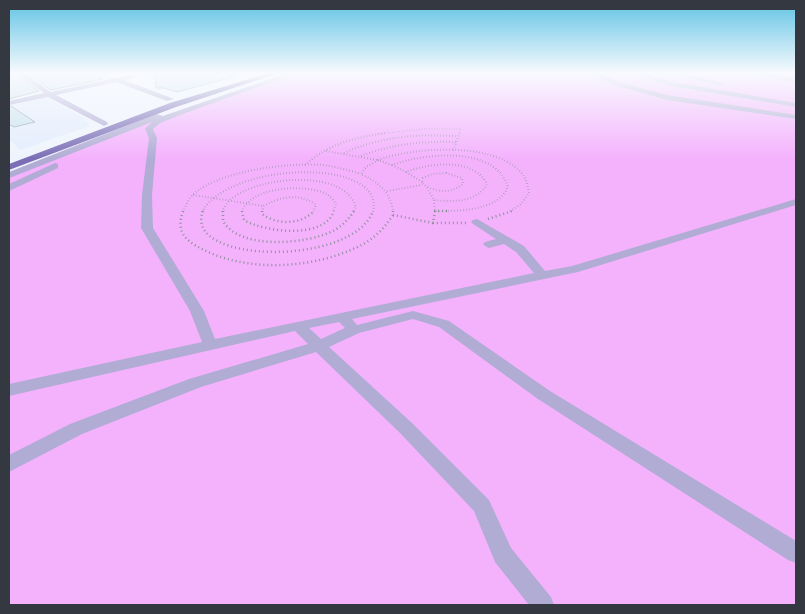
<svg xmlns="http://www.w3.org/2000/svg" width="805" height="614" viewBox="0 0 805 614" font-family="Roboto,sans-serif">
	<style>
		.built { fill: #e3edfd }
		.green { fill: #f4b2fd }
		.building { fill: #cae2ee; stroke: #93abb6 }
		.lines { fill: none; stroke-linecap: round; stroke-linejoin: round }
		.path-far2 { stroke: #8d9199; stroke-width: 1; stroke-dasharray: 0.5 2; stroke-linecap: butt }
		.path-far1 { stroke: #8d9199; stroke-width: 2; stroke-dasharray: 0.5 2.5; stroke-linecap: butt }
		.path { stroke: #8d9199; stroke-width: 2.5; stroke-dasharray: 1 3; stroke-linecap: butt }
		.minor { fill: #b1acd4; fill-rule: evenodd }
		.major { fill: #7b6eb6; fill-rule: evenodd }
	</style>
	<rect width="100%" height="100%" fill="#eff4fc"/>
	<polygon class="built" points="40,98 47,98 84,118 90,126 20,150 9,139 9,105"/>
	<polygon class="green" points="294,73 796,73 796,605 9,605 9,175 139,124"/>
	<g class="building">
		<polygon points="9,73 15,73 39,91 9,99"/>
		<polygon points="27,73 93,73 103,79 51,90"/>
		<polygon points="155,73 236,73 236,76 177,92 164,88 156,88"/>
		<polygon points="11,106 35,122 14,127 9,124 9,107"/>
	</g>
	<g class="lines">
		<polyline class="path-far2" points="377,134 424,129 461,129 459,134"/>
		<g class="path-far1">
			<polyline points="453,150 460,133"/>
			<polyline points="326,151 377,160"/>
			<path d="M 344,153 C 381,136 418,134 458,136"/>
			<path d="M 361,156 C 392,144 423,141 456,142"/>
			<path d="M 378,160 L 366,167 L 361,174 C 378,182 391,192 393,212"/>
			<path d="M 305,165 C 328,144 356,137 387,133"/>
			<path d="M 392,165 L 378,160 C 413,147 502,140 525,178 C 527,182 528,188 529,193 L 521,204 L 509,212"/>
			<path d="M 406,172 L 392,165 C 425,153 495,145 508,187 C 497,212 457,211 434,211"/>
			<path d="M 446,173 L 462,178 L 463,184 C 450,194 434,193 422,183 L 423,178 L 432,174 Z"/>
			<path d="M 422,182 L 406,172 C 430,163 473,157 487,184 C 476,203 453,202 434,200 L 427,188"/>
			<polyline points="387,191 422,185"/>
			<polyline points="193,195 264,206"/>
			<polyline points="434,200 435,212"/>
			<path d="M 183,212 C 185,208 187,202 190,198 C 212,171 290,162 323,165 C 336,167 349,170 361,174"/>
			<path d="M 202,212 C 228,162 386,156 373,212"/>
			<path d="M 222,212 C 225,206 228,201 234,197 C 260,177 344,168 356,207 L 353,212"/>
			<path d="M 242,212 C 249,186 309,183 328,195 C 331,197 334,201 336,204 L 333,212"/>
			<path d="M 262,212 L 264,206 C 280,196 300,193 316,205 L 313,212"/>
		</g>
		<g class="path">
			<path d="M 183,211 C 176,231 184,240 202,249 C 246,272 308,269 353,249 C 370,242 383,231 393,215"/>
			<path d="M 203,211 C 182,264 353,267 373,211"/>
			<path d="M 223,211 L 223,221 C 240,251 309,244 335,230 C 343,225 349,219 354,211"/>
			<path d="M 242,211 L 244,220 C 264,232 324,240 334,211"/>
			<path d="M 262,211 L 262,214 C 277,225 301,225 314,211"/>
			<polyline points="393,211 393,215 433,223"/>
			<polyline points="434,211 449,211"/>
			<polyline points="435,211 433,223 468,223"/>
			<polyline points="488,219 512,211"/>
		</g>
		<g class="minor">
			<polygon points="17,73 24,73 51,92 139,73 151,73 124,80 174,99 167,101 116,82 56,95 107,122 108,124 104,126 48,97 9,105 9,101 44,93"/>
			<path d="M 288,73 L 297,73 L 188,112 L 160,123 L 153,129 L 157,138 L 152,195 L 153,228 L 204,311 L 215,339 L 534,273 L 516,252 L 504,244 L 489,248 L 485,246 L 483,244 L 485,242 L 496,239 L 473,224 L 471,222 L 473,220 L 477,219 L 524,246 L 545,271 L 572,266 L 796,199 L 796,205 L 578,272 L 352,319 L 357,325 L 413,311 L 449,321 L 550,391 L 796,541 L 796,563 L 788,560 L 538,399 L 439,327 L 413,319 L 359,333 L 329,347 L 412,423 L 489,500 L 511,548 L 551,597 L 554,605 L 529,605 L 495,562 L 474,511 L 400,433 L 316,352 L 201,387 L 82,434 L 9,472 L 9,455 L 70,424 L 189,379 L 308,344 L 295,331 L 9,396 L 9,384 L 202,342 L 190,311 L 141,228 L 142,195 L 149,138 L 145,129 L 152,122 L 12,177 L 9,178 L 9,172 L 156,114 L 163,116 ZM 339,322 L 345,328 L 321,339 L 309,328 Z"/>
			<polygon points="590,73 599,73 619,82 667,95 796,115 796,119 667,100 614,85"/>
			<polygon points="630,73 640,73 672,82 796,103 796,107 671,86"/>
			<polygon points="670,73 682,73 724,84 721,86"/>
			<polygon points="749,73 763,73 796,79 796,83"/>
			<polygon points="55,163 58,164 58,168 9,191 9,184"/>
		</g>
		<polygon class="major" points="269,73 279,73 176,107 9,170 9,164 170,103"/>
	</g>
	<linearGradient id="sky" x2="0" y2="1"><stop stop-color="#5fc3e4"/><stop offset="0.46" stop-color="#f8fafe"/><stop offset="1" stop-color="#f8fafe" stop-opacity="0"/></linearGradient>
	<rect width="805" height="159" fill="url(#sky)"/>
	<rect width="805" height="614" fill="none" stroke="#343840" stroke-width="20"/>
</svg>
